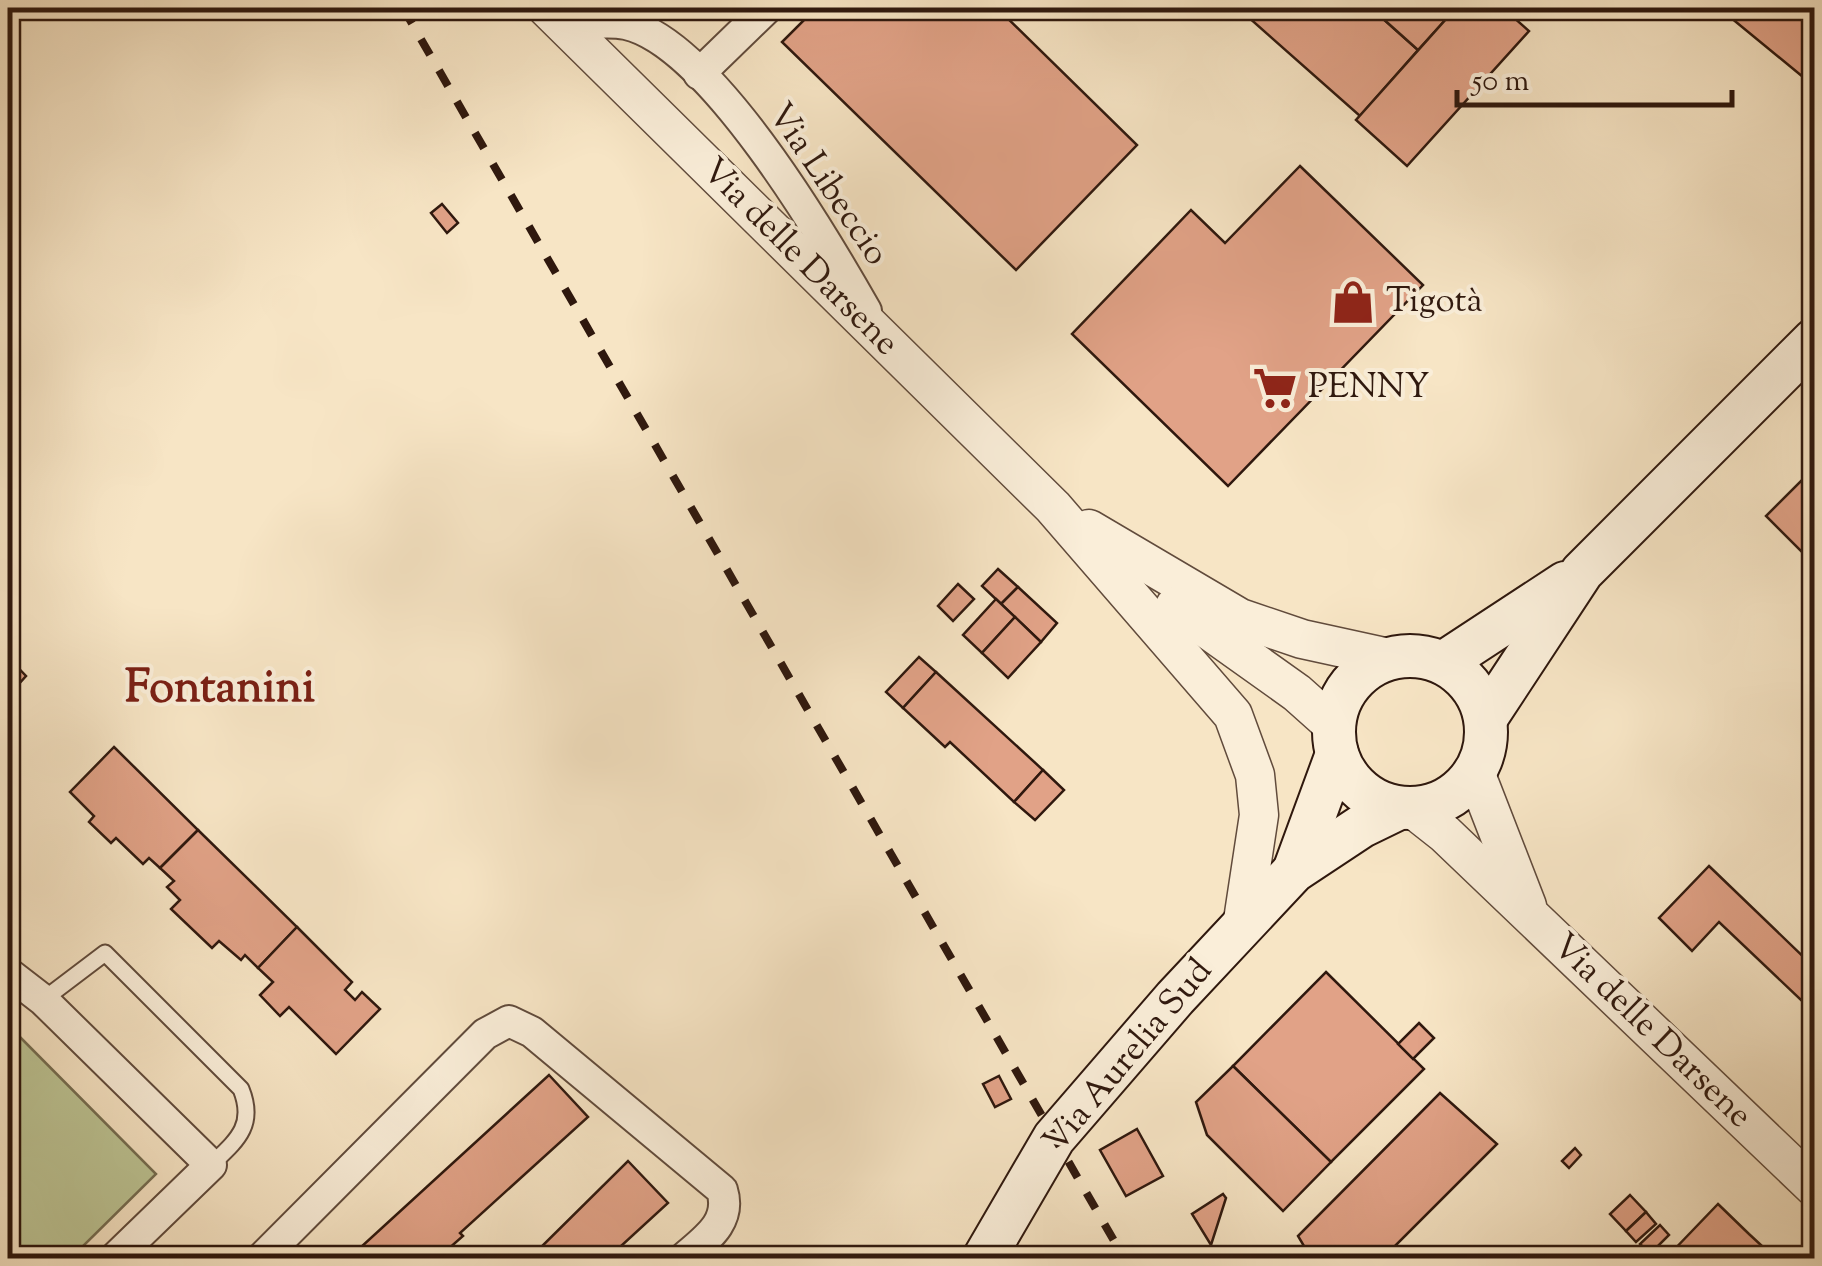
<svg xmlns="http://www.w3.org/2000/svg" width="1822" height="1266" viewBox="0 0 1822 1266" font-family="'Sorts Mill Goudy',serif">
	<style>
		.green { fill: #bdc595; stroke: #766e52; stroke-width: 2.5 }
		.building { fill: #e1a287; stroke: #2f180e; stroke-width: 2.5 }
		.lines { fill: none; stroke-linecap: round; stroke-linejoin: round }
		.service-casing { stroke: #614b3c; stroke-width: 19 }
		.minor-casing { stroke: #614b3c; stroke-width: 34 }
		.tertiary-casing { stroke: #614b3c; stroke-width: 41 }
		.secondary-casing { stroke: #2f180e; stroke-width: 46 }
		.service { stroke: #faeed9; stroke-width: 15 }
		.minor { stroke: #faeed9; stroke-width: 30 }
		.tertiary { stroke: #faeed9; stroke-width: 38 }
		.secondary { stroke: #faeed9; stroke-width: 42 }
		.rail { stroke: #2f180e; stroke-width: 8; stroke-dasharray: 18 18; stroke-linecap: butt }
		.labels { text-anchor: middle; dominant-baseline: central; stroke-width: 8; stroke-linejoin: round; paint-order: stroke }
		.street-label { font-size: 35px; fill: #2f180e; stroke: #faeed9 }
		.poi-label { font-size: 35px; fill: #2f180e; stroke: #faeed9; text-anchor: start }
		.district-label { font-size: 45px; font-weight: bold; fill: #7a1f14; stroke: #faeed9 }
	</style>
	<rect width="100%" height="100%" fill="#f7e5c5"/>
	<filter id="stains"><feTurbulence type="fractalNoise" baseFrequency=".002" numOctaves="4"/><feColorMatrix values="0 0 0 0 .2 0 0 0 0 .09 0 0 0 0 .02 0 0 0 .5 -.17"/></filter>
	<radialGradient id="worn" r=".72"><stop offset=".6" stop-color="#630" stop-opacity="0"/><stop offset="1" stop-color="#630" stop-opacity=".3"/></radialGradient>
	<polygon class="green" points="12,1029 156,1174 71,1258 8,1258 8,1033"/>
	<g class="building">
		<polygon points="816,8 997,8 1137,145 1016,270 782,42"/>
		<polygon points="1238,8 1371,8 1418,50 1360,116"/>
		<polygon points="1371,8 1456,8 1418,50"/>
		<polygon points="1456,8 1503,8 1529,31 1407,166 1356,120"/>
		<polygon points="1719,8 1814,8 1814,86"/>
		<polygon points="1300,166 1423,285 1228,486 1072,334 1191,210 1225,243"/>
		<polygon points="442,204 458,223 447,233 431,213"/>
		<polygon points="1808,474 1814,480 1813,563 1766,516"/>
		<polygon points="998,569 1018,587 1001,604 982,586"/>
		<polygon points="958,584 974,599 953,621 938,606"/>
		<polygon points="1018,587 1057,623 1041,642 1001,604"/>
		<polygon points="996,599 1015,617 982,653 963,635"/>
		<polygon points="1015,617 1041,642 1008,678 982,653"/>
		<polygon points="8,657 26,676 8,696"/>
		<polygon points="919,657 936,672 903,708 886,692"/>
		<polygon points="936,672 1043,770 1014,802 950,742 945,747 903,708"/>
		<polygon points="114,747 198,830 160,868 149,858 143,864 116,838 111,843 89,822 94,816 70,792"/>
		<polygon points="1043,770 1064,790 1035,820 1014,802"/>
		<polygon points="198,830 297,927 258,968 245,955 241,960 219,941 212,948 171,909 180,900 167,887 174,881 160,868"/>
		<polygon points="1709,866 1814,967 1814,985 1801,1000 1719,922 1692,951 1659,918"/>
		<polygon points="297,927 352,982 345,990 355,1000 362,992 380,1009 336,1054 289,1007 280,1016 260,995 273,982 258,968"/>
		<polygon points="1326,972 1424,1069 1331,1162 1233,1066"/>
		<polygon points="1419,1023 1434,1038 1413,1059 1398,1044"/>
		<polygon points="1233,1066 1331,1162 1283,1211 1207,1135 1196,1102"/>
		<polygon points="549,1075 588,1117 460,1233 463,1236 438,1258 349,1258"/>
		<polygon points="999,1076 1011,1099 995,1107 983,1084"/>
		<polygon points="1440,1093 1497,1144 1383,1258 1311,1258 1298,1236"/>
		<polygon points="1137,1129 1163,1176 1126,1196 1100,1150"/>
		<polygon points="1575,1148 1581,1155 1569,1168 1562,1161"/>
		<polygon points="628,1161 668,1203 608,1258 530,1258"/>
		<polygon points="1223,1194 1226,1198 1211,1245 1192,1214"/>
		<polygon points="1630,1195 1646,1212 1626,1231 1610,1214"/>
		<polygon points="1718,1204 1749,1234 1775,1258 1673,1258 1669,1255"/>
		<polygon points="1646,1212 1656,1224 1636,1242 1626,1231"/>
		<polygon points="1660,1225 1669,1235 1650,1254 1640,1244"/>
	</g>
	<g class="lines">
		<g class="service-casing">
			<path id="service" d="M 43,1000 L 105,953 L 241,1089 C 256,1126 236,1141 211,1165"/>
		</g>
		<g class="minor-casing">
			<g id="minor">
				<path d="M 564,25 C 583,24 608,20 626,24 C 710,43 824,237 866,311"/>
				<polyline points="699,74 767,8"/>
				<polyline points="8,973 43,1000 211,1165 115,1258"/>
				<path d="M 262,1258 L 485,1034 L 509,1021 L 532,1032 L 722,1190 C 732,1222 706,1239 684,1258"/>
			</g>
		</g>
		<g class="tertiary-casing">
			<g id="tertiary">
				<polyline points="547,8 1053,507 1233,715 1255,775 1259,815 1242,927"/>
				<polyline points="1089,529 1240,618 1302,639 1389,658"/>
				<polyline points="1175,606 1297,693 1334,726"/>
				<polyline points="1475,772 1527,906"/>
				<polyline points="1412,808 1445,834 1814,1187"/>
			</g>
		</g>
		<g class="secondary-casing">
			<g id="secondary">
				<circle cx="1410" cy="732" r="76"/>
				<polyline points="1443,663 1565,583"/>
				<polyline points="1486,718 1582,572 1814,340"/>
				<polyline points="1294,871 1337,754"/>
				<polyline points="984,1258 1054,1138 1175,998 1294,871 1362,826 1399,808"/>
			</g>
		</g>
		<use href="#service" class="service"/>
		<use href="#minor" class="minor"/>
		<use href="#tertiary" class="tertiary"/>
		<use href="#secondary" class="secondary"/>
		<polyline class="rail" points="403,8 1124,1258"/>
	</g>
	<defs>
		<g id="shop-bare" transform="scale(3.45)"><path d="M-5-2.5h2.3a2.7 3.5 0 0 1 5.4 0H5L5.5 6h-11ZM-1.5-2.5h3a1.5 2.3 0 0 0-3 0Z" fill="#8f2418" stroke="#faeed9" stroke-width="2.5" paint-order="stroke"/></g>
		<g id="supermarket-bare" transform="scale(3.45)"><path d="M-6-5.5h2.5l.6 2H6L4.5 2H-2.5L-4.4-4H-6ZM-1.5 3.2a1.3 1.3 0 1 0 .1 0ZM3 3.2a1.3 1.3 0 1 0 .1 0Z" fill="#8f2418" stroke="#faeed9" stroke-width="2.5" paint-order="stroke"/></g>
	</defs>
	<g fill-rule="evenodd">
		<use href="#shop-bare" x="1353" y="302"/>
		<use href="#supermarket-bare" x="1275" y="388"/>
	</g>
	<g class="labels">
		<g class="street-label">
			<text transform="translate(827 185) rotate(56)">Via Libeccio</text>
			<text transform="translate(799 258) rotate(45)">Via delle Darsene</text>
			<text transform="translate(1651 1032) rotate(44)">Via delle Darsene</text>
			<text transform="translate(1129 1057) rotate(-50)">Via Aurelia Sud</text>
		</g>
		<g class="poi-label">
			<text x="1386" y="302">Tigotà</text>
			<text x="1308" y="388">PENNY</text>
		</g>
		<g class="district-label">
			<text x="220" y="690">Fontanini</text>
		</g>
	</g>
	<rect width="1822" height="1266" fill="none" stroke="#f7e5c5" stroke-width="40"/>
	<rect x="10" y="10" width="1802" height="1246" fill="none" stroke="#2f180e" stroke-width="5"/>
	<rect x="20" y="20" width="1782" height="1226" fill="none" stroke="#2f180e" stroke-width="2.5"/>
	<path d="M1457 90v15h275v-15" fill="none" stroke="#2f180e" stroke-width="5"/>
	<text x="1472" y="90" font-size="30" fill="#2f180e" stroke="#faeed9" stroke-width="8" paint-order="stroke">50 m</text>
	<rect width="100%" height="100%" filter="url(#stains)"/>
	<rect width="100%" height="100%" fill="url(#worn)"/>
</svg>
